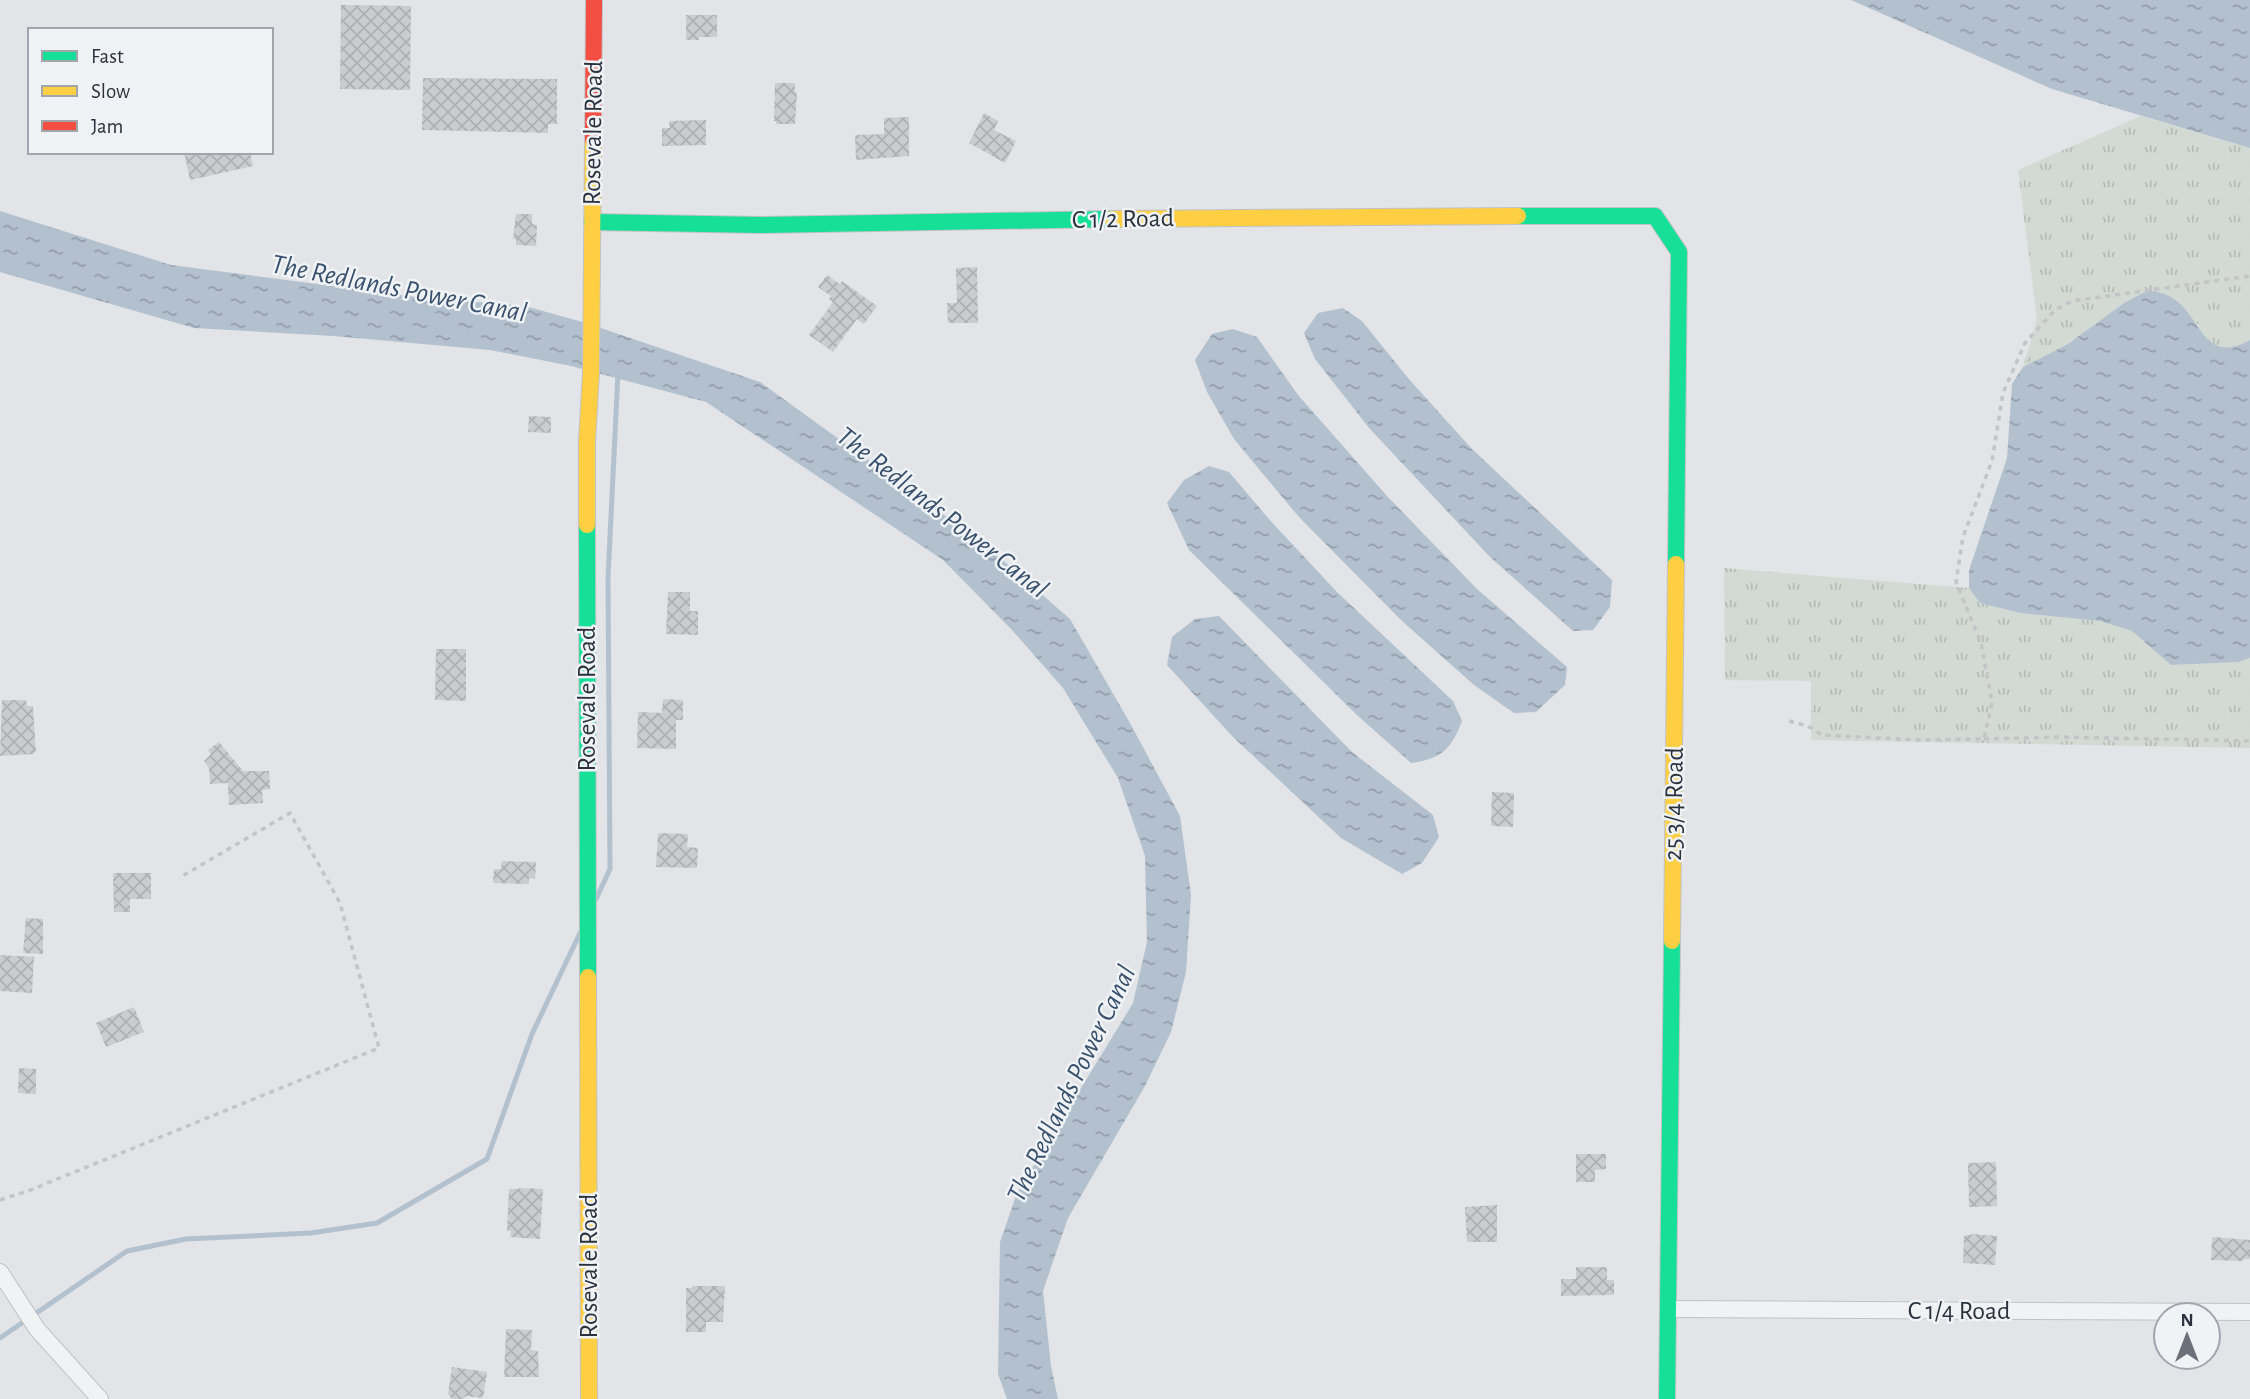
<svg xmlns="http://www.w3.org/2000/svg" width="2250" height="1399" viewBox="0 0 2250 1399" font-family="'Alegreya Sans',sans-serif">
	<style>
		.grass { fill: url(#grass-tufts) }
		.water { fill: url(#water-ripples) }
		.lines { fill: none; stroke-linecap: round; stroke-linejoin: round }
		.stream { stroke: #b3c1cf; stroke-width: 5 }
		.building { fill: url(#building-cross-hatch) }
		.street-casing { stroke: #c1c2c5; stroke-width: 18 }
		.fast-casing { stroke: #c1c2c5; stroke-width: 18 }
		.slow-casing { stroke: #c1c2c5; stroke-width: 18 }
		.jam-casing { stroke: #c1c2c5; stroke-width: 18 }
		.path { stroke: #c2c5c7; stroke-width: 3.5; stroke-dasharray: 5 5; stroke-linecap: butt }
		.street { stroke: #f1f2f4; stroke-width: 16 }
		.fast { stroke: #16e098; stroke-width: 16 }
		.slow { stroke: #ffcf43; stroke-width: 16 }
		.jam { stroke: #f24e42; stroke-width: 16 }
		.labels { text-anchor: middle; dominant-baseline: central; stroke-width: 5; stroke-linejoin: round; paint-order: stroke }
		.street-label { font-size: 26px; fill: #2b323e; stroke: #f0f3f6 }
		.water-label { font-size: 28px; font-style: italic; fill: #39516e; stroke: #f0f3f6 }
	</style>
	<defs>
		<pattern id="grass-tufts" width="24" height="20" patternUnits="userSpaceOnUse" patternTransform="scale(1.75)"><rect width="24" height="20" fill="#d3dad3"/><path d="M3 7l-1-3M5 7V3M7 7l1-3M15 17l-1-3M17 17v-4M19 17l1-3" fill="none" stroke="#b5bcb6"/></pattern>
		<pattern id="water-ripples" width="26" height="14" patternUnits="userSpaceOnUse" patternTransform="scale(1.75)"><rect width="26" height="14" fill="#b3c1cf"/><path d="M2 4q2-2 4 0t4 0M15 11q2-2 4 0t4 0" fill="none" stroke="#929da9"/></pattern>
		<pattern id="building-cross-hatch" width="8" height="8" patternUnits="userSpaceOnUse" patternTransform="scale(1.75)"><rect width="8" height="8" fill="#cbcccf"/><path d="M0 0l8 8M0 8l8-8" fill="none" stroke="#aeb0b3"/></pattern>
	</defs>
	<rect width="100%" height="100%" fill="#e2e4e7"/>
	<g class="grass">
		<path d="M 2141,116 L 2250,148 L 2250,340 C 2236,348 2219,354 2206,341 C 2203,337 2200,329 2198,324 L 2124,303 L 2068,344 L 2023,367 L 2037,319 L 2018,170 Z"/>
		<polygon points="1724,568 1969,588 1980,603 2020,613 2100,621 2132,631 2171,665 2239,662 2250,658 2250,748 1811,740 1811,681 1725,680"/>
	</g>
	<g class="water">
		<polygon points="1851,0 2250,0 2250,148 2052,89"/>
		<polygon points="0,211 171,265 416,297 525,306 586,323 760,382 983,543 1070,619 1130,723 1180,816 1191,895 1186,972 1171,1032 1145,1086 1068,1218 1043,1291 1051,1366 1058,1399 1007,1399 998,1374 1000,1242 1017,1193 1133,1003 1147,942 1145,856 1118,778 1063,688 1012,630 943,560 706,402 571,366 490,350 333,336 194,328 0,272"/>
		<path d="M 2147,291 C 2205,291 2192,372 2250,340 L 2250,658 L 2239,662 L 2171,665 L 2132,631 L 2100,621 L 2020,613 L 1980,603 L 1969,588 L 1969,570 L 2007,458 L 2012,384 L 2023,367 L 2068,344 L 2124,303 Z"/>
		<polygon points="1343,308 1362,321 1408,378 1472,449 1612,580 1610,607 1593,630 1573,631 1490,557 1370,429 1315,359 1304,333 1318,313"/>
		<polygon points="1233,329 1257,337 1298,395 1387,496 1477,589 1567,667 1565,685 1536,712 1514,713 1474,685 1402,621 1298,516 1234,439 1207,392 1195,360 1212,334"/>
		<path d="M 1209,466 L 1229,472 L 1268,518 L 1337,592 L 1453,701 L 1462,721 C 1451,750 1441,759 1411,763 L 1358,716 L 1189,550 L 1167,503 L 1184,480 Z"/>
		<polygon points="1219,616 1352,752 1433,815 1439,837 1422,863 1402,874 1341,838 1233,737 1167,665 1172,637 1195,619"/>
	</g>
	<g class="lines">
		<g class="stream">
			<polyline points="596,899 610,869 608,578 618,373"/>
			<polyline points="0,1338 127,1251 186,1239 311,1233 377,1223 487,1159 532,1034 580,933"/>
		</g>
	</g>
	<g class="building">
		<polygon points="341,5 411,6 410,90 340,89"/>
		<polygon points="686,15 717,15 717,37 699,37 699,40 686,40"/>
		<polygon points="423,78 557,79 557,124 548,124 548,133 422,130"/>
		<polygon points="775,83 795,83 795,92 797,92 795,124 776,124 776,121 774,121"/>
		<polygon points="984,113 998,121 994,130 1016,141 1005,163 969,143"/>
		<polygon points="909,117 909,156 856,160 855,135 884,134 884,118"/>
		<polygon points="706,120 706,145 662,146 662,128 670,128 669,121"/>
		<polygon points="184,152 250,152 253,166 190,180"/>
		<polygon points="516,214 532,214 532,224 537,225 536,246 516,245 516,239 513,239"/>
		<polygon points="977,267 978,323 948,323 947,303 957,303 956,268"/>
		<polygon points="827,275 840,284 842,281 877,306 864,324 857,319 833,352 809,335 833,302 829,299 831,296 818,287"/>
		<polygon points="529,416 551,417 551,433 528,432"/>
		<polygon points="668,592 690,592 690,611 698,611 698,635 666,634"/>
		<polygon points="436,649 466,649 466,701 435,700"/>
		<polygon points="663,699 683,700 683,720 676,720 676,749 637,748 638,712 662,713"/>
		<polygon points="2,700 26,700 27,706 33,706 36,752 34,752 34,754 0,756"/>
		<polygon points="219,742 243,771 269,771 270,789 262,790 263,803 229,805 228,783 210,784 209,768 204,761 211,754 208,750"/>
		<polygon points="1492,792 1514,793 1513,827 1491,826"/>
		<polygon points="658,833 688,834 687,847 698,848 697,868 656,867"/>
		<polygon points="502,861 536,862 535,879 529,878 529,884 493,883 494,869 501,869"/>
		<polygon points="113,873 151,873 151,899 130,899 130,912 114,912"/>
		<polygon points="26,918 43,919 43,954 23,953"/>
		<polygon points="0,955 34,957 32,993 0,991"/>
		<polygon points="134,1007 144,1032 106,1047 96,1023"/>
		<polygon points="19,1068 36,1069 36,1094 18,1093"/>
		<polygon points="1576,1154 1606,1154 1606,1169 1595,1170 1595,1182 1576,1182"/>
		<polygon points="1996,1162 1997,1206 1969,1207 1968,1163"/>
		<polygon points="519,1188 543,1189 540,1239 510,1237 511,1231 507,1231 509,1189 519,1189"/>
		<polygon points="1497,1205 1497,1242 1467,1242 1465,1207"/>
		<polygon points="1973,1234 1997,1236 1995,1265 1963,1263 1964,1236"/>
		<polygon points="2212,1237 2250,1240 2250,1259 2243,1259 2243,1261 2211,1260"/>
		<polygon points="1576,1267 1607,1267 1607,1280 1614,1280 1614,1295 1561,1296 1561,1279 1576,1279"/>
		<polygon points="692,1286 725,1286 723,1322 706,1322 706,1332 686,1332 686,1288 692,1288"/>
		<polygon points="506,1329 532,1330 531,1350 538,1351 539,1377 504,1377"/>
		<polygon points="452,1367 487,1372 483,1398 466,1396 462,1399 452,1399 448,1394"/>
	</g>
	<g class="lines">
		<g class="street-casing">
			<g id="street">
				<polyline points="0,1272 37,1329 100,1399"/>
				<polyline points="1668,1309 2250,1312"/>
			</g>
		</g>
		<g class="fast-casing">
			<g id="fast">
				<polyline points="1518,216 1655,216 1679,252 1676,564"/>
				<polyline points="592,222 762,225 1112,219"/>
				<polyline points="587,525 588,977"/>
				<polyline points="1667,1399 1672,941"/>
			</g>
		</g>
		<g class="slow-casing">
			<g id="slow">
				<polyline points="1112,219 1518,216"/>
				<polyline points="587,525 587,441 591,373 593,139"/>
				<polyline points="1672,941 1676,564"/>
				<polyline points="588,977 589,1399"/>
			</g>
		</g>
		<g class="jam-casing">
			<polyline id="jam" points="593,139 594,0"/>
		</g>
		<g class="path">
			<polyline points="1789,721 1808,726 1822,735 1919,740 1984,739 1992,702 1981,643 1956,582 1963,537 1992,461 2003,393 2025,343 2055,310 2072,301 2250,276"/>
			<polyline points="1984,739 2058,737 2250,741"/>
			<polyline points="0,1200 28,1191 379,1048 340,903 290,813 179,878"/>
		</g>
		<use href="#street" class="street"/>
		<use href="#fast" class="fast"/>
		<use href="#slow" class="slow"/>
		<use href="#jam" class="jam"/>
	</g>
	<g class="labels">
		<g class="street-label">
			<text transform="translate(593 133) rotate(-89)">Rosevale Road</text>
			<text transform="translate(1123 219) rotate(-1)">C 1/2 Road</text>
			<text transform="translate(587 699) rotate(-90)">Rosevale Road</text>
			<text transform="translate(1674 804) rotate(-89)">25 3/4 Road</text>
			<text transform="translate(589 1266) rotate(-90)">Rosevale Road</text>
			<text x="1959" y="1311">C 1/4 Road</text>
		</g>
		<g class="water-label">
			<text transform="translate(399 289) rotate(11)">The Redlands Power Canal</text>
			<text transform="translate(942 513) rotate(38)">The Redlands Power Canal</text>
			<text transform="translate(1072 1084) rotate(-64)">The Redlands Power Canal</text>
		</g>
	</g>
	<rect x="28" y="28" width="245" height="126" fill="#f0f3f6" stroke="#a1a6ac" stroke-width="2"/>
	<rect x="42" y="51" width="35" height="10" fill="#16e098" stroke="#a1a6ac" stroke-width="2"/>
	<text x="91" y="63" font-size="21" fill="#2b323e">Fast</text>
	<rect x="42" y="86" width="35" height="10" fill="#ffcf43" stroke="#a1a6ac" stroke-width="2"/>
	<text x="91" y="98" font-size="21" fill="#2b323e">Slow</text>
	<rect x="42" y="121" width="35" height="10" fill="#f24e42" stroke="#a1a6ac" stroke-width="2"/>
	<text x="91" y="133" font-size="21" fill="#2b323e">Jam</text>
	<g transform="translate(2187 1336)"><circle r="33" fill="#f0f3f6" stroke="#a1a6ac" stroke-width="2"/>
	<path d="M0-5L12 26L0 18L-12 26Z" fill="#6b7079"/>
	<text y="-10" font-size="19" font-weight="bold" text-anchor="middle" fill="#2b323e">N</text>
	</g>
</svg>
